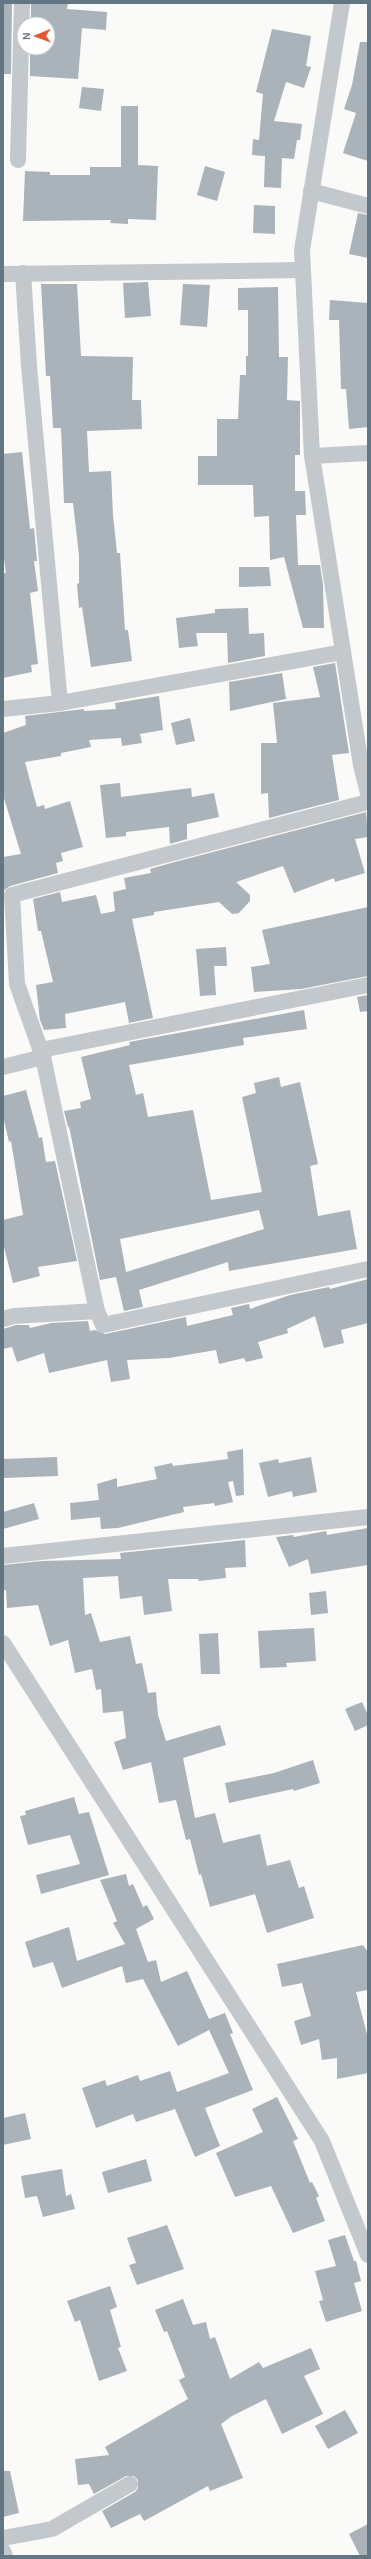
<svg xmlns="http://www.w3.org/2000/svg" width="371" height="2559" viewBox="0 0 371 2559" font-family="'Alegreya Sans',sans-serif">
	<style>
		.building { fill: #aab3b9; fill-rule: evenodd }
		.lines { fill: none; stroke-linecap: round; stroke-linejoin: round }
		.street { stroke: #c3c8cc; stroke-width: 16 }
	</style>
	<rect width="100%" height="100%" fill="#fafaf8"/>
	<g class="building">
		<polygon points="3,3 12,3 11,74 3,74"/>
		<polygon points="31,3 68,3 67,9 107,12 106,30 82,28 78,79 30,76 30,48 48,48 48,24 31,24"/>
		<polygon points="272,29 311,36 306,66 311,67 304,88 286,82 274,121 302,124 300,140 297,140 294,159 282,158 281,188 264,187 265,156 252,155 253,139 259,140 263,94 256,92"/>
		<polygon points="360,42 368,42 368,161 343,153 356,113 344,109 352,85"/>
		<polygon points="82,87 104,89 101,111 79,108"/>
		<polygon points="121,106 138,106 138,165 158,166 156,220 128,219 128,224 110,223 111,220 23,221 25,171 50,172 50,175 90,175 90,167 121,167"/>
		<polygon points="205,166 225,172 217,201 197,195"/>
		<polygon points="254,205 275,206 275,234 253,233"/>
		<polygon points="358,213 368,215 368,258 349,254"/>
		<polygon points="148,282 151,316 125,318 123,283"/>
		<polygon points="41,284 77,284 81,356 133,357 132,400 141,400 142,429 87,431 89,472 111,471 113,515 117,553 120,553 125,630 128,630 132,661 91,667 82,607 79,608 77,584 79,583 79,555 73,503 64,503 61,428 53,428 50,376 46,376"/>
		<polygon points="183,284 210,285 207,327 180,325"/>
		<polygon points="278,287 279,357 288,357 287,400 300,401 300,455 295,455 295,491 305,491 306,515 296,515 298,565 320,565 323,585 324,628 303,628 284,557 270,560 269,516 254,517 253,485 198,485 198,456 217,456 217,419 238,419 240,375 246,375 246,356 248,356 248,310 238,310 238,288"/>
		<polygon points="330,300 368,303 368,427 349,429 346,389 341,389 339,320 329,320"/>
		<polygon points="22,452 30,529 34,528 37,561 34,561 38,591 30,593 38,664 31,665 32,672 3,678 3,573 6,573 3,552 3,454"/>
		<polygon points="239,567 269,567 271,586 239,587"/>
		<polygon points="248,608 249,634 264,633 265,656 228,663 227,633 196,633 198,646 179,648 176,618 215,613 215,609"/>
		<polygon points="335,663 349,753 332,755 339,800 269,818 268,793 261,794 261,743 277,743 273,703 320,697 313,667"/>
		<polygon points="282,673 286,699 230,711 229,682"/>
		<polygon points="159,696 163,730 140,734 142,743 122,746 121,738 89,740 91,747 61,753 61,756 25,762 37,807 44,805 45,809 70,801 83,847 61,853 63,861 56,863 58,873 10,886 3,891 3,857 21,854 3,795 3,733 26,725 25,716 84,709 84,711 116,709 115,703"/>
		<polygon points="190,718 195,741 176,745 171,723"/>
		<polygon points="120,783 121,797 191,788 192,797 214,793 219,817 187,824 187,839 170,844 169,827 126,832 126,836 106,838 100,785"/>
		<polygon points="366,812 368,837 355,839 365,873 335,882 334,878 294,893 283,866 236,882 250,895 250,901 239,913 232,914 219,902 154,912 154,915 132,919 153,1018 129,1023 125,1002 65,1014 66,1028 44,1030 40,1020 36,985 53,982 41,931 38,931 33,899 60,892 62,902 96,895 101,914 115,911 113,892 126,889 124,878 151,873 150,869 171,863"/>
		<polygon points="368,907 368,976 301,989 254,992 251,967 270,964 262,930"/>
		<polygon points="226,947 227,966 214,966 216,995 200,996 196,949"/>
		<polygon points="368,995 368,1011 360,1012 357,997"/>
		<path d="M 304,1010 L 307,1029 L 243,1038 L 244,1045 L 129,1065 L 136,1095 L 143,1093 L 148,1117 L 193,1110 L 211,1200 L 262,1192 L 242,1097 L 256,1093 L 254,1083 L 279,1077 L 281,1087 L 300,1082 L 318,1164 L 310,1166 L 318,1216 L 350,1210 L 357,1249 L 229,1271 L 228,1262 L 139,1290 L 143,1307 L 124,1311 L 116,1277 L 100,1280 L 69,1126 L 68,1127 L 64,1111 L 81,1108 L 80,1102 L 91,1099 L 81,1057 L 130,1045 L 129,1042 ZM 259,1210 L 264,1229 L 126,1272 L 120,1239 Z"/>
		<polygon points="26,1090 39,1138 42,1137 46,1162 55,1161 77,1261 38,1267 40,1276 13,1283 3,1243 3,1220 23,1215 11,1141 9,1142 3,1116 3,1096"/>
		<polygon points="368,1279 368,1323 341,1330 344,1343 324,1348 315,1316 287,1329 288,1333 258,1342 263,1358 246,1362 244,1358 219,1364 216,1350 169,1358 127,1360 130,1379 111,1382 107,1360 49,1373 44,1353 17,1362 12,1347 3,1349 3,1329 16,1325 29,1325 30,1328 51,1323 88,1321 90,1331 95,1330 105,1334 186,1317 187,1326 233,1315 231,1308 249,1304 250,1309 290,1295 329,1287 330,1289"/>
		<polygon points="243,1449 244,1495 236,1496 233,1481 228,1482 233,1502 215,1506 214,1503 183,1507 184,1512 118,1528 101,1529 100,1517 71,1520 70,1503 99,1500 97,1484 117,1478 117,1487 157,1479 154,1467 172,1463 173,1466 228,1459 227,1452"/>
		<polygon points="57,1457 58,1476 3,1478 3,1459"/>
		<polygon points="311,1457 317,1492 293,1497 292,1491 268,1497 259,1463 278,1459 279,1463"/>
		<polygon points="34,1503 39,1519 3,1529 3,1512"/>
		<polygon points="368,1528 368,1565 311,1574 308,1559 289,1567 276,1537 293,1535 294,1537 326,1531 327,1535"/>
		<polygon points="245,1540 246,1567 225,1568 226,1578 199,1581 198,1579 168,1579 172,1611 144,1615 142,1596 120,1599 118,1576 83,1578 85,1615 91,1613 100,1642 130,1636 136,1664 142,1663 148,1693 156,1692 158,1715 166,1741 220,1725 226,1745 183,1758 195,1818 215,1813 223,1843 260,1834 267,1866 290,1860 299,1888 304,1886 314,1918 267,1933 255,1894 210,1907 201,1874 199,1875 190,1839 186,1840 176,1800 159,1803 151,1762 123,1770 114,1742 126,1738 123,1711 103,1713 101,1689 96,1690 92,1669 75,1673 68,1640 50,1646 38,1605 7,1608 6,1590 3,1590 3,1565 42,1561 121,1559 120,1553"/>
		<polygon points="326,1591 328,1613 311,1615 309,1593"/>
		<polygon points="314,1628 316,1661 286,1663 287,1667 260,1668 258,1631"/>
		<polygon points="218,1633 220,1674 201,1674 199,1634"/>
		<polygon points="362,1702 368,1715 368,1725 355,1731 345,1709"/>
		<polygon points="313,1760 320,1783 294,1791 293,1789 229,1803 225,1783 274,1773"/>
		<polygon points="74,1797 79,1814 89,1812 109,1875 41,1894 36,1875 80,1864 70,1835 28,1845 20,1816 26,1815 25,1811"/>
		<polygon points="126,1874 129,1886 133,1884 143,1907 147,1905 154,1919 136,1929 148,1962 156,1960 161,1982 187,1971 209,2019 225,2013 233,2033 230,2034 253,2090 205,2108 220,2146 195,2157 175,2109 136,2122 133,2114 96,2128 82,2088 105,2080 107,2086 138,2075 140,2081 170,2071 177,2092 229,2073 209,2030 178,2046 143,1979 126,1983 122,1966 62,1988 53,1962 33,1968 25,1942 69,1927 77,1961 125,1944 113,1923 117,1921 100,1880"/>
		<polygon points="363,1945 368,1952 368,1990 356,1992 368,2038 368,2073 337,2079 337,2058 322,2060 319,2039 301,2045 294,2021 311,2016 302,1983 282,1987 277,1964"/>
		<polygon points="277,2097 298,2139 293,2141 310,2183 312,2182 319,2196 316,2198 325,2221 293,2233 271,2186 235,2197 216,2153 263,2132 252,2109"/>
		<polygon points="25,2113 31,2139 3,2145 3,2118"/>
		<polygon points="146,2159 152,2181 108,2193 102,2172"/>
		<polygon points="62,2169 66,2196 71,2194 75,2209 43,2217 37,2196 25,2198 21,2176"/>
		<polygon points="167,2225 184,2269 137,2285 129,2265 136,2263 127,2238"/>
		<polygon points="345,2235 354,2261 356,2261 361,2281 354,2283 362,2311 326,2322 319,2301 323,2300 315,2271 336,2266 328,2240"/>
		<polygon points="110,2286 117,2307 110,2310 121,2347 118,2348 127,2371 99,2381 80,2320 75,2322 67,2301"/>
		<polygon points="183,2299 193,2325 206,2322 210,2339 215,2337 230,2379 259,2362 263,2368 311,2348 320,2369 304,2376 323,2414 282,2434 266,2399 232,2416 221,2424 243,2478 210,2491 208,2486 144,2521 140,2514 111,2528 102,2511 135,2492 138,2488 138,2480 134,2476 126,2476 94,2494 89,2484 78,2485 75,2459 109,2455 105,2447 188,2399 179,2380 185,2377 167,2331 164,2332 155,2310"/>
		<polygon points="345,2410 358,2433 328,2449 315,2426"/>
		<polygon points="3,2471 10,2471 19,2513 3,2517"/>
		<polygon points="368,2524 368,2556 360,2556 349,2534"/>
	</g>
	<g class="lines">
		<g class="street">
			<polyline points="342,3 302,250 312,456 361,765 368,793"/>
			<polyline points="18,160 22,3"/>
			<polyline points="311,191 368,206"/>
			<polyline points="23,273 29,366 60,703"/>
			<polyline points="3,274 303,270"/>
			<polyline points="312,456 368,453"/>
			<polyline points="3,709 60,703 343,652"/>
			<polyline points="3,1067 43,1057 46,1049 368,985"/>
			<polyline points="97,1311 43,1057 17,984 12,895 368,802"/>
			<polyline points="3,1319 14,1316 97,1311 103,1325 368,1269"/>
			<polyline points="3,1556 368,1517"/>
			<polyline points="3,1643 322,2141 368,2255"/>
			<polyline points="3,2538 52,2529 130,2484"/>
			<polyline points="3,2551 5,2556"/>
		</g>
	</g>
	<rect width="371" height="2559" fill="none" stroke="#657683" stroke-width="8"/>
	<g transform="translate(36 36) rotate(269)"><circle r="19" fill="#ffffff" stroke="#c1c8cd"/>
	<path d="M0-3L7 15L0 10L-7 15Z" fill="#e4572e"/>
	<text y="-6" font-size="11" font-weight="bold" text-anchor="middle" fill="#657683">N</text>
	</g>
</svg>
